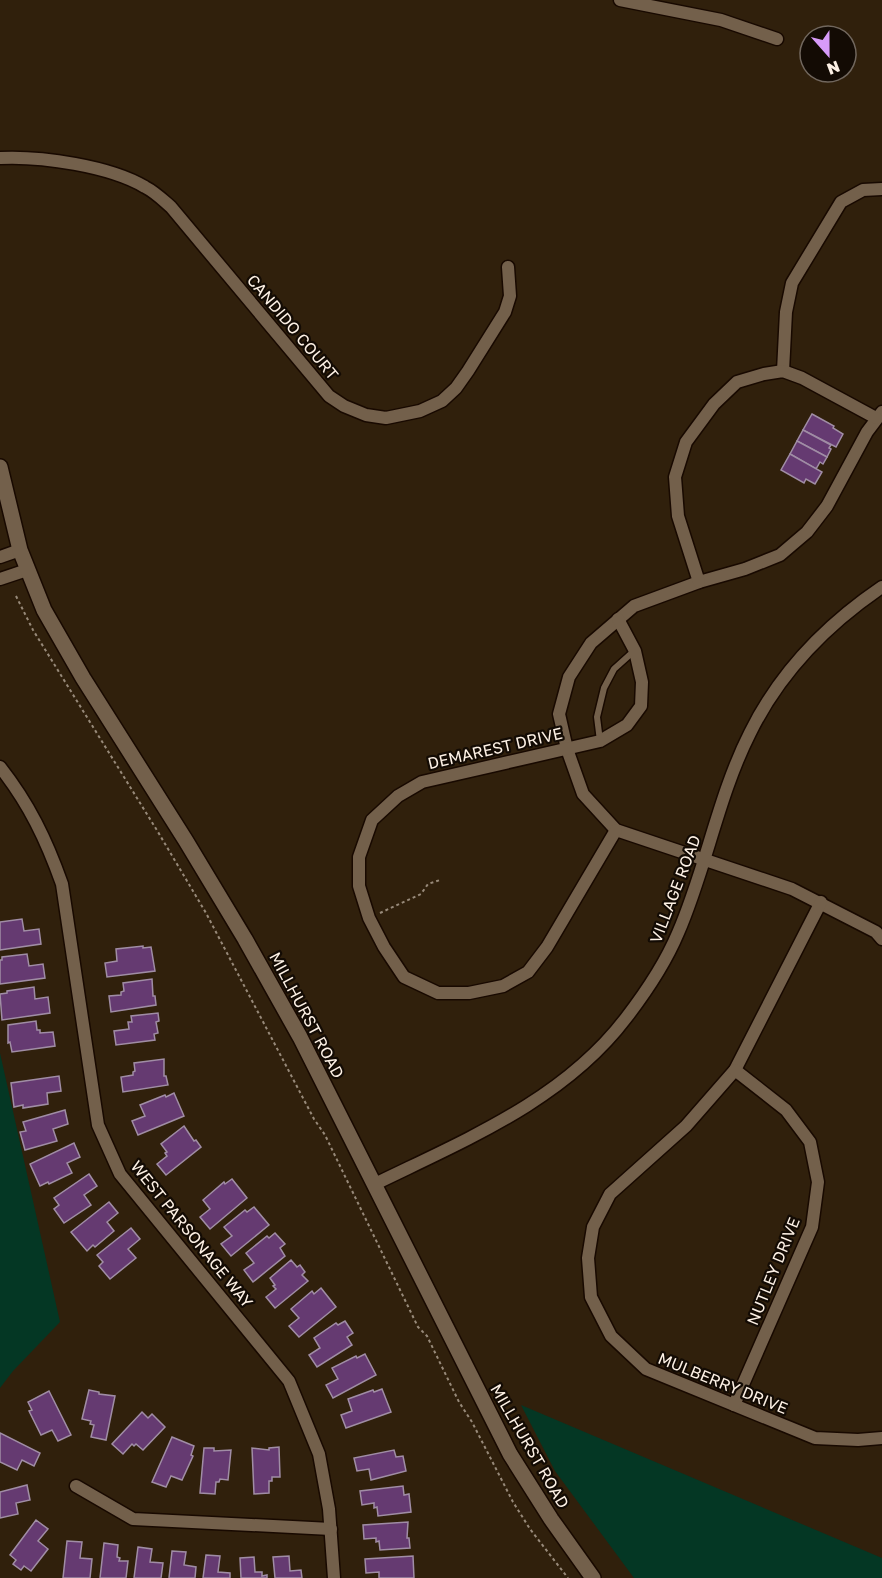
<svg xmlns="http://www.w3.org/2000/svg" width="882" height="1578" viewBox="0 0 882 1578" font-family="'Golos Text',sans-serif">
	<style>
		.green { fill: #043724 }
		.building { fill: #653a71; stroke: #a08da5; stroke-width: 1.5 }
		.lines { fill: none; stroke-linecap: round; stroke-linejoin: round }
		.service-casing { stroke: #180900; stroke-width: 9 }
		.minor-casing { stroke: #180900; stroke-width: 15 }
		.tertiary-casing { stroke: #180900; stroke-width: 18 }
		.path { stroke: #988a7a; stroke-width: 2; stroke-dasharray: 3 3; stroke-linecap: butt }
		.service { stroke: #73604b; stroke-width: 6 }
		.minor { stroke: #73604b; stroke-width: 12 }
		.tertiary { stroke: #73604b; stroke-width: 15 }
		.labels { text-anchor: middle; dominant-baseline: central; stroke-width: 4.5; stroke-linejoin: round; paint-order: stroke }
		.street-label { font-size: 16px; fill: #fdf1e5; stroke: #130b04 }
	</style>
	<rect width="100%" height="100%" fill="#30200c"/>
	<g class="green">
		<polygon points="0,1053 60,1322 13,1371 0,1388"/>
		<polygon points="521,1405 882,1558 882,1578 634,1578 555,1471"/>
	</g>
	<g class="building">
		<polygon points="812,414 834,426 833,428 843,434 836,447 803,430"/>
		<polygon points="803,430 831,445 829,448 831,449 827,457 797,441"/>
		<polygon points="797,441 827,457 823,464 820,462 816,469 790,454"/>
		<polygon points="790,454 822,472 815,484 806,479 804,483 781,470"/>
		<polygon points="22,919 24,931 39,929 41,944 0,950 0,922"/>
		<polygon points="143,946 143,948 151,947 155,971 107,977 105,963 117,961 116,949"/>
		<polygon points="27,954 29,966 43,964 45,978 0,984 0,960 2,960 2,957"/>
		<polygon points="152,979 153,996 155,996 156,1005 111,1012 109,996 121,995 121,992 124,991 123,983"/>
		<polygon points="34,987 35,999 48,997 50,1013 2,1020 0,994 7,993 7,991"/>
		<polygon points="158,1013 159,1021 156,1022 158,1033 154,1034 155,1040 116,1045 114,1031 129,1029 128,1022 132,1022 131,1016"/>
		<polygon points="36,1021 37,1030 40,1030 40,1033 53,1032 55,1046 12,1052 10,1042 8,1043 8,1025"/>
		<polygon points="164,1059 164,1076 166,1076 168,1085 123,1092 121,1077 133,1075 133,1072 135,1071 134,1063"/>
		<polygon points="59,1076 61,1091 47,1093 48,1104 23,1108 23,1105 14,1107 11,1083"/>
		<polygon points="174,1093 184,1116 138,1135 132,1121 145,1116 140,1105 165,1095 166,1097"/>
		<polygon points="65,1110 68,1124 53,1129 57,1141 25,1150 20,1132 26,1131 23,1122"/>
		<polygon points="184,1126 194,1141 196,1140 201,1147 166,1175 157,1164 167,1156 165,1153 167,1152 161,1144"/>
		<polygon points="74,1143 80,1157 67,1163 72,1173 49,1184 48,1182 40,1186 30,1164"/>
		<polygon points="89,1174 97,1186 84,1195 91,1205 64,1223 54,1209 59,1205 54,1198"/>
		<polygon points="232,1179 247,1198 210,1229 200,1217 210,1209 203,1200 224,1182 225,1184"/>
		<polygon points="109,1202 118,1213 107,1222 114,1231 95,1247 93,1245 87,1251 71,1232"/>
		<polygon points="254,1207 269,1225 231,1256 221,1244 232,1236 224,1227 245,1210 247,1212"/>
		<polygon points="131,1228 140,1239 128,1249 136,1258 110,1279 99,1266 103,1262 97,1255"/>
		<polygon points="275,1233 285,1244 280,1248 285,1256 253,1282 244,1270 254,1263 246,1253 267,1236 269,1238"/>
		<polygon points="291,1260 297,1267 300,1265 305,1272 302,1275 308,1281 275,1308 266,1297 276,1289 273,1286 275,1285 270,1278"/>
		<polygon points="321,1288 336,1307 299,1337 289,1326 299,1318 291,1309 312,1291 314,1294"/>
		<polygon points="345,1321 353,1333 347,1337 352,1345 317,1367 309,1355 320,1348 314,1338 336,1323 338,1325"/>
		<polygon points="365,1354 376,1375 333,1398 326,1385 338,1379 332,1368 356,1356 357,1358"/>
		<polygon points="382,1389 391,1412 346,1428 341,1415 352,1411 348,1399 373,1390 374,1392"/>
		<polygon points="89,1390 99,1392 99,1394 115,1396 106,1440 91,1437 94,1425 90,1424 91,1421 82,1419"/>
		<polygon points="49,1391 71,1435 58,1441 52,1430 41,1435 29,1411 32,1410 28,1402"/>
		<polygon points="142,1412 148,1418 152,1414 165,1427 143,1450 136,1444 134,1446 132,1444 123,1454 112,1444"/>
		<polygon points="0,1433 40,1453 34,1466 22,1460 17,1470 0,1462"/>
		<polygon points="172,1437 194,1446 191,1455 193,1456 182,1480 171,1476 166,1487 152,1482"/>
		<polygon points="279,1447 280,1477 272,1477 272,1481 269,1481 269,1493 254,1494 252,1448 269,1450 269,1448"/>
		<polygon points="204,1448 214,1448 214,1451 231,1450 228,1480 220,1479 219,1482 216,1482 215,1494 200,1493"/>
		<polygon points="394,1450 396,1457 403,1456 406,1471 371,1480 369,1469 357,1471 354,1458"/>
		<polygon points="27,1485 30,1500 16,1503 18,1514 0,1518 0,1492"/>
		<polygon points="403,1486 404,1495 409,1494 411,1512 378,1516 377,1507 374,1508 374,1503 362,1505 360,1491"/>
		<polygon points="36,1520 48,1529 38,1541 48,1549 31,1571 24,1566 21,1570 13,1564 16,1560 10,1555"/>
		<polygon points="408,1522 407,1538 409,1538 410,1548 380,1550 379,1541 376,1542 376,1538 364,1539 363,1525"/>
		<polygon points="67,1541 82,1542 80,1558 92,1559 90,1578 63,1578"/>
		<polygon points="104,1543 118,1545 117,1557 120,1558 119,1561 128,1561 126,1578 100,1578"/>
		<polygon points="138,1547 152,1549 150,1562 163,1563 161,1578 134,1578"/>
		<polygon points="172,1551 186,1552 184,1565 196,1567 195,1578 169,1578"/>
		<polygon points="206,1555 220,1556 218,1572 230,1573 230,1578 203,1578"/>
		<polygon points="289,1556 290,1571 301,1570 302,1578 275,1578 273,1557"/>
		<polygon points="413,1556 414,1578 379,1578 379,1572 366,1573 365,1559"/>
		<polygon points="254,1557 255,1572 262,1572 262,1576 267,1575 267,1578 241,1578 240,1558"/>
	</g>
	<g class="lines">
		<g class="service-casing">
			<polyline id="service" points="600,741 597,717 604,688 614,669 634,651"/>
		</g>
		<g class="minor-casing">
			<g id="minor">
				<polyline points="620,0 721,20 777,39"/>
				<path d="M 0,158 C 41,156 110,166 145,187 C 155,192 163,200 171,207 L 329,396 L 344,406 L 366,415 L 386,418 L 420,411 L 442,401 L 456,388 L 468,371 L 505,312 L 510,296 L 508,267"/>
				<polyline points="783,371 786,312 792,283 841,202 863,190 882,189"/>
				<polyline points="882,412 867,432 827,506 807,532 780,555 745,569 699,582 634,606 591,643 569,677 559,714 567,749 583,794 616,830 792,889 876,932 882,939"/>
				<polyline points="0,557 20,550"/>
				<polyline points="0,579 27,570"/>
				<polyline points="699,582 678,516 675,477 686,442 714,404 737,382 764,374 783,371 802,378 876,418"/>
				<path d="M 0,767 C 29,804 46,839 62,884 L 98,1125 L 120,1174 L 289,1381 L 319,1454 L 329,1509 L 334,1578"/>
				<polyline points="616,830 547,947 528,972 503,986 469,993 438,993 404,977 384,947 369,918 359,886 359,857 372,820 398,796 422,782 600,741 627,725 641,706 642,682 635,651 618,619"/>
				<polyline points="821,902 735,1070 686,1126 610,1194 593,1227 588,1258 591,1297 611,1336 646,1369 815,1438 858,1440 882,1438"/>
				<path d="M 375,1184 C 465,1140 564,1100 626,1018 C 646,992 665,964 678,933 C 706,869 718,796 750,733 C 780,672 826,625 882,587"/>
				<polyline points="734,1405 812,1227 818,1182 810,1142 786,1110 735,1070"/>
				<polyline points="76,1486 133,1519 331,1529"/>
			</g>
		</g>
		<g class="tertiary-casing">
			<polyline id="tertiary" points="0,467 20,550 44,610 83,678 186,841 245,939 300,1037 510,1454 551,1519 593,1578"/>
		</g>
		<g class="path">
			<polyline points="16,596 33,630 158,832 206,913 314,1119 325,1135 418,1327 427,1336 459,1402 472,1422 513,1502 530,1529 568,1578"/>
			<polyline points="380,913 421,894 428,884 440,880"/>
		</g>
		<use href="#service" class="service"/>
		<use href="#minor" class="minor"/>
		<use href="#tertiary" class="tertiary"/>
	</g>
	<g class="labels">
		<g class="street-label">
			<text transform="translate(293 327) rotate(50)">CANDIDO COURT</text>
			<text transform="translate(495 748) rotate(-13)">DEMAREST DRIVE</text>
			<text transform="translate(675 889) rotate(-69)">VILLAGE ROAD</text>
			<text transform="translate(307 1015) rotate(62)">MILLHURST ROAD</text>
			<text transform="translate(192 1234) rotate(51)">WEST PARSONAGE WAY</text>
			<text transform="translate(773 1271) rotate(-68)">NUTLEY DRIVE</text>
			<text transform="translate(723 1383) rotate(22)">MULBERRY DRIVE</text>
			<text transform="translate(530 1446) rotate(60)">MILLHURST ROAD</text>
		</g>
	</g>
	<g transform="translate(828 54) rotate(159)"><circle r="28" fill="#130b04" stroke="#71675e" stroke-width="1.5"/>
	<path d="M0-4.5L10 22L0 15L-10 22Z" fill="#d79bf9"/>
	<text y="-9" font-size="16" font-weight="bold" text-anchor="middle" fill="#fdf1e5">N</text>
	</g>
</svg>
